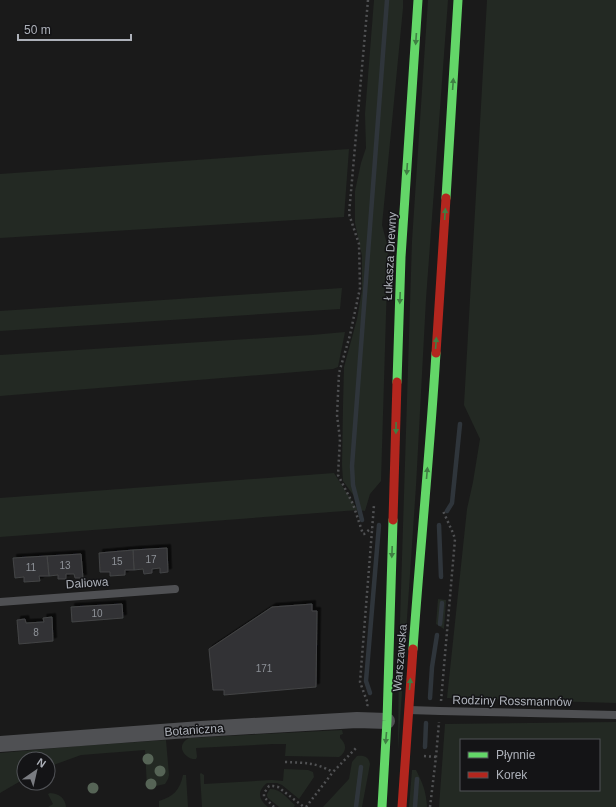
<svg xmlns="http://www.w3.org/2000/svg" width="616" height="807" viewBox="0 0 616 807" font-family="Arial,sans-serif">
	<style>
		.green { fill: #232923; fill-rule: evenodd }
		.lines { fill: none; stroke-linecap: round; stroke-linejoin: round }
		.stream { stroke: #2f353b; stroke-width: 4.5 }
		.building { fill: #333334; stroke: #434446; filter: url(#shadow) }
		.path { stroke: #505153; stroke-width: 2.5; stroke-dasharray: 2 3; stroke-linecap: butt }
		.lane { stroke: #4f5053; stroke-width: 8 }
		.street { stroke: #4f5053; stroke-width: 16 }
		.fast { stroke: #63d668; stroke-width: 9 }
		.jam { stroke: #b3261e; stroke-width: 9 }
		.tree { fill: #566456 }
		.oneway { fill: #3f7f43 }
		.labels { text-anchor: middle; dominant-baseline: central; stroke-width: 3; stroke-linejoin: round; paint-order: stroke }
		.number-label { font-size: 10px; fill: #8e9298 }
		.street-label { font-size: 12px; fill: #adb1b9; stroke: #141416 }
	</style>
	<defs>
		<filter id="shadow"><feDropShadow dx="3.5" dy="-3.5" stdDeviation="0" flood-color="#0009"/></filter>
	</defs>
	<rect width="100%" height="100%" fill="#1a1a1a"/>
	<g class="green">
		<polygon points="374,0 403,0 403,8 382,225 388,248 381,481 370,494 365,511 358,510 0,537 0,498 334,473 357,509 354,496 343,481 342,465 343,406 344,367 357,319 362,290 362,256 355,223 355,191 361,163 366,148 365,114"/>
		<polygon points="428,0 448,0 426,299 416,486 398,750 399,653 412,241"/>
		<polygon points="487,0 616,0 616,703 447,698 467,509 473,482 480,439 464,405"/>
		<polygon points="349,149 344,217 0,238 0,174"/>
		<polygon points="342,288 340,309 0,331 0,311"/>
		<polygon points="345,332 338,367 333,369 0,396 0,355 312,335"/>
		<polygon points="438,599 446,600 444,629 436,624"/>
		<path d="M 616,722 L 616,807 L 439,807 L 445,724 ZM 461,740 L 599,740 L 599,790 L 461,790 Z"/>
		<path d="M 342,730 L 343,734 L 340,735 L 340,738 C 347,744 347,752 339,757 L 285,756 L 286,744 L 273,744 L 196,748 L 197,757 L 196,759 C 186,760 174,746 189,738 Z"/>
		<polygon points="166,740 169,775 168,779 165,784 156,786 147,787 145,750 81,755 48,767 48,759 24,759 24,779 0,793 0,753 79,746"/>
		<path d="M 357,756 C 364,755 369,757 370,764 L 362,807 L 323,807 L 349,779 L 352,762 Z"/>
		<path d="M 284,769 L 308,770 L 313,772 L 314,777 L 299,799 L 282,785 L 277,783 L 267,783 C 257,791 258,799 268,807 L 202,807 L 200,774 L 201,773 L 204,775 L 204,784 L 272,780 L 283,781 Z"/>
		<path d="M 412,770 L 416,770 C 423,784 426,791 427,807 L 409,807 Z"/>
		<path d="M 183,775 L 186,775 L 188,807 L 159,807 L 159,801 C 173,797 180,790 183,775 Z"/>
		<path d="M 270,789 C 280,788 288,799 295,805 L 294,807 L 279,807 L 268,798 L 267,796 L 267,794 Z"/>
		<path d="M 50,793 C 60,794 65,798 66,807 L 48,807 L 53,804 L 48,794 Z"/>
	</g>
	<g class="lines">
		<g class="stream">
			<polyline points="447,511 452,503 460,424"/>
			<polyline points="362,520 353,485 352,466 387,0"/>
			<polyline points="439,525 441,577"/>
			<polyline points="440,624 442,603"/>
			<polyline points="370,693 366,681 379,525"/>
			<polyline points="430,698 432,667 437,635"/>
			<polyline points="425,747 426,723"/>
			<polyline points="356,807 361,767"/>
			<polyline points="415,807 417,779"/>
		</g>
	</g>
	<g class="building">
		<polygon points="167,548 168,572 160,573 160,568 152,569 152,573 144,574 143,569 134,570 133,550"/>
		<polygon points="133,550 134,570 125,570 125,575 110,576 110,572 100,572 99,553"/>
		<polygon points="81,554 83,578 75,578 74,574 66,574 66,579 58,579 58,575 49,576 47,556"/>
		<polygon points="47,556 49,576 39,576 40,581 24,582 24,577 15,578 13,558"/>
		<polygon points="122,604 123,618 72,622 71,607"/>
		<polygon points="312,604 312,611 317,611 316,687 224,695 224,690 213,690 209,649 272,607"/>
		<polygon points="52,617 53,641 19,644 17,620 25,619 26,623 44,622 43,618"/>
	</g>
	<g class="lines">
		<g class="path">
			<polyline points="368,0 349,214 359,244 360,288 350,335 339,373 337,415 340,439 338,475 353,504 363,534 364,534 369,530 372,529"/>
			<polyline points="441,701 455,539 453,533 443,511"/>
			<polyline points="367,706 368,704 360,682 374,505"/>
			<polyline points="424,756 436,757"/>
			<path d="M 285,762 C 306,763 314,762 333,772"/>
			<polyline points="274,807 264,797 264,793 269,786 273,786 278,787 304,807"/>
			<polyline points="306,807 333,772 356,748"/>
			<polyline points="430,807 436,757 439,722"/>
		</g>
		<g class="lane">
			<polyline points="0,602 175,589"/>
			<polyline points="409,710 440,711 616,715"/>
		</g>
		<polyline class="street" points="0,744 201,729 357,720 387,721"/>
		<g class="fast">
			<polyline points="446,198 458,0"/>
			<polyline points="397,382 401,257 418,0"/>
			<path d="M 413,649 C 420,550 430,452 436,353"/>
			<polyline points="382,807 387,721 393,520"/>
		</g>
		<g class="jam">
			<polyline points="436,353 446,198"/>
			<polyline points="393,520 397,382"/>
			<polyline points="402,807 413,649"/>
		</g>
	</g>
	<g class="tree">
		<circle cx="148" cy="759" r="5.5"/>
		<circle cx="160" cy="771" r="5.5"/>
		<circle cx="151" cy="784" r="5.5"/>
		<circle cx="93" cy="788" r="5.5"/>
	</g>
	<defs><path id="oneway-solid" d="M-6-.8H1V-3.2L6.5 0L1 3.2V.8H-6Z"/></defs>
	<g class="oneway">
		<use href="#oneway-solid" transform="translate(416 39) rotate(94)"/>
		<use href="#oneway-solid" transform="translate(453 84) rotate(-86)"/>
		<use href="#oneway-solid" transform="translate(407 169) rotate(94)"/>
		<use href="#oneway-solid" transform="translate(445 214) rotate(-86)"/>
		<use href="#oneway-solid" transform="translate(400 298) rotate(92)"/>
		<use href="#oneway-solid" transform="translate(436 343) rotate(-86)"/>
		<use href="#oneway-solid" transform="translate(396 428) rotate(91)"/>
		<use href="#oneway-solid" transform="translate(427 473) rotate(-85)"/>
		<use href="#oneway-solid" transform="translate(392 552) rotate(92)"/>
		<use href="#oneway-solid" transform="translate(410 684) rotate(-85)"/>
		<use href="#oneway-solid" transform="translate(386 738) rotate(95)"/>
	</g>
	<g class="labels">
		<g class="number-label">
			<text x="151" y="559">17</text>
			<text x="117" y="561">15</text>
			<text x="65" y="565">13</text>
			<text x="31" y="567">11</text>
			<text x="97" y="613">10</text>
			<text x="36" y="632">8</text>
			<text x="264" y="668">171</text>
		</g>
		<g class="street-label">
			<text transform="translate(390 256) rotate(-87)">Łukasza Drewny</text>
			<text transform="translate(87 583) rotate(-4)">Daliowa</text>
			<text transform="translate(400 658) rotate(-85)">Warszawska</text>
			<text transform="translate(512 701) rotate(1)">Rodziny Rossmannów</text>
			<text transform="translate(194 730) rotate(-4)">Botaniczna</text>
		</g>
	</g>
	<rect x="460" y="739" width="140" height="52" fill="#141416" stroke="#515357"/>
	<rect x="468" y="752" width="20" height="6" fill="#63d668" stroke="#515357"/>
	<text x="496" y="759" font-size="12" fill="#adb1b9">Płynnie</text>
	<rect x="468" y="772" width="20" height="6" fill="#b3261e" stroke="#515357"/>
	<text x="496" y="779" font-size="12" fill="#adb1b9">Korek</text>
	<g transform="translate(36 771) rotate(34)"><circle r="19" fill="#141416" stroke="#515357"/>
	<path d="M0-3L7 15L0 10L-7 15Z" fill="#7a7c81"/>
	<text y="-6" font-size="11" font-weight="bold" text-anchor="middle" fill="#adb1b9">N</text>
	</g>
	<path d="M18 34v6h113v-6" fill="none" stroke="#adb1b9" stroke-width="2"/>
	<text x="24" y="34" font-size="12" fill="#adb1b9" stroke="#141416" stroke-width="3" paint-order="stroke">50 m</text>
</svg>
